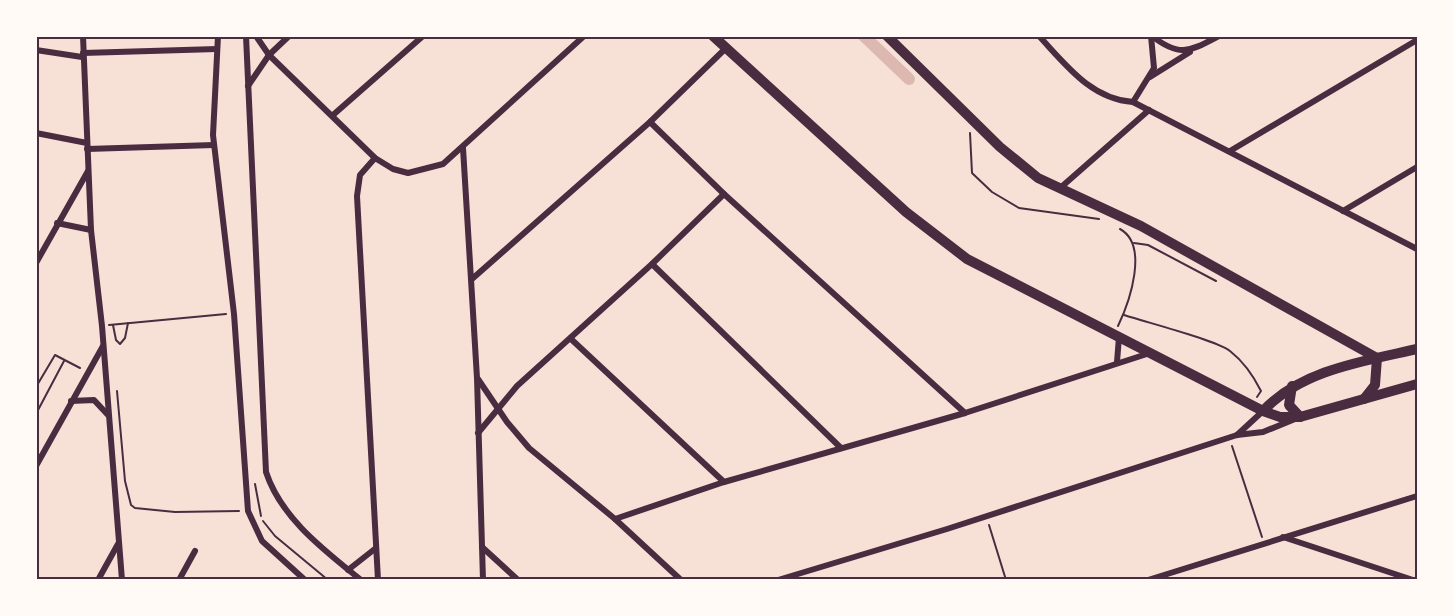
<svg xmlns="http://www.w3.org/2000/svg" width="1453" height="616" viewBox="0 0 1453 616" font-family="'DM Sans',sans-serif">
	<style>
		.lines { fill: none; stroke-linecap: round; stroke-linejoin: round }
		.canal { stroke: #dcb8b0; stroke-width: 12 }
		.path { stroke: #4a2c40; stroke-width: 2 }
		.minor { stroke: #4a2c40; stroke-width: 6 }
		.secondary { stroke: #4a2c40; stroke-width: 10 }
		.neatline { fill: none; stroke: #4a2c40; stroke-width: 2 }
	</style>
	<rect width="100%" height="100%" fill="#f7e1d7"/>
	<g class="lines">
		<polyline class="canal" points="864,36 909,79"/>
		<g class="path">
			<polyline points="970,133 972,173 992,192 1019,208 1099,219"/>
			<polyline points="1134,243 1148,245 1216,281"/>
			<path d="M 1124,315 C 1145,322 1216,340 1230,351 C 1244,362 1253,375 1261,391 L 1257,397"/>
			<polyline points="109,325 226,314"/>
			<polyline points="113,325 116,340 120,344 125,338 128,323"/>
			<path d="M 1118,326 C 1130,301 1149,245 1120,229"/>
			<polyline points="36,387 55,355 80,368"/>
			<polyline points="117,391 125,481 131,505 135,508 175,512 239,511"/>
			<polyline points="37,412 64,361"/>
			<polyline points="1232,446 1262,537"/>
			<polyline points="255,484 261,516"/>
			<polyline points="263,521 275,536 328,580"/>
			<polyline points="989,525 1006,580"/>
		</g>
		<g class="minor">
			<polyline points="83,36 91,230 102,326 122,580"/>
			<polyline points="218,36 213,135 234,314 248,511 262,541 305,580"/>
			<path d="M 246,36 L 266,472 C 281,518 324,550 361,580"/>
			<polyline points="256,36 269,55 375,158 393,169 408,173 443,164 584,36"/>
			<path d="M 1039,36 C 1066,65 1091,99 1133,102 L 1417,249"/>
			<path d="M 1152,36 C 1180,58 1190,51 1219,36"/>
			<polyline points="36,50 82,57"/>
			<polyline points="83,53 217,49"/>
			<polyline points="1150,77 1190,52"/>
			<polyline points="248,86 269,55 289,36"/>
			<polyline points="1133,102 1154,68 1151,36"/>
			<polyline points="333,115 423,36"/>
			<polyline points="650,122 724,194 965,413"/>
			<polyline points="36,133 87,143"/>
			<polyline points="463,148 477,378 483,580"/>
			<polyline points="87,149 214,145"/>
			<polyline points="1230,151 1417,40"/>
			<polyline points="375,158 360,175 357,196 378,580"/>
			<polyline points="1059,189 1149,110"/>
			<polyline points="1343,211 1417,167"/>
			<polyline points="57,223 91,230"/>
			<polyline points="36,263 88,171"/>
			<polyline points="652,264 841,448"/>
			<polyline points="472,279 650,122 725,49"/>
			<polyline points="571,339 724,482"/>
			<polyline points="1117,362 1119,337"/>
			<polyline points="478,379 507,422 529,448 615,519 681,580"/>
			<polyline points="71,401 94,400 108,415"/>
			<polyline points="478,433 517,386 652,264 724,194"/>
			<polyline points="1237,435 1263,411"/>
			<polyline points="36,466 103,346"/>
			<polyline points="615,519 724,482 965,413 1150,353"/>
			<polyline points="1283,537 1413,580"/>
			<polyline points="482,547 518,580"/>
			<polyline points="348,570 376,548"/>
			<polyline points="98,580 118,544"/>
			<polyline points="179,580 195,551"/>
			<polyline points="778,580 947,529 1237,435 1263,432 1295,419"/>
			<polyline points="1148,580 1417,496"/>
		</g>
		<g class="secondary">
			<polyline points="713,36 906,212 967,259 1263,411 1280,417 1300,417 1417,384"/>
			<polyline points="887,36 1000,147 1038,178 1141,226 1377,358 1375,385 1364,399"/>
			<polyline points="1292,386 1289,405 1300,417"/>
			<path d="M 1263,411 C 1301,370 1364,361 1417,349"/>
		</g>
	</g>
	<rect width="1453" height="616" fill="none" stroke="#fffaf5" stroke-width="75"/>
	<rect x="38" y="38" width="1378" height="540" class="neatline"/>
</svg>
